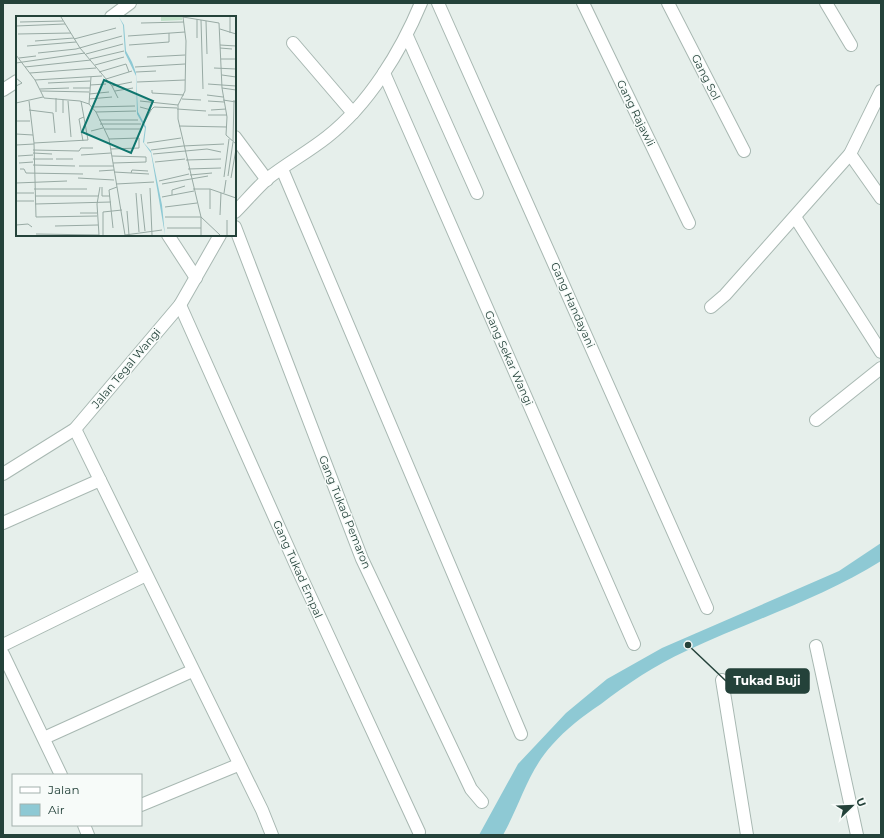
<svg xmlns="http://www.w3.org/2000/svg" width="884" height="838" viewBox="0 0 884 838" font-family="Montserrat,sans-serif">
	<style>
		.water { fill: #8ec9d4 }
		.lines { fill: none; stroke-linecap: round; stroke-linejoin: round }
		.street-casing { stroke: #a8b8b2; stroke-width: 14 }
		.street { stroke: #fff; stroke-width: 12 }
		.labels { text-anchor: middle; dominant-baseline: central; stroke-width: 3; stroke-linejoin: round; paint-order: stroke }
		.street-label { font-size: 11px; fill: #24423a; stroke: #f7fbf9 }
		.inset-road { fill: none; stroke: #98aaa4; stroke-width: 1 }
		.view { fill: #0f766e; fill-opacity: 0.15; stroke: #0f766e; stroke-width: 2 }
		.inset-edge { fill: none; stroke: #24423a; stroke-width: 2 }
		.leader { fill: none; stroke: #24423a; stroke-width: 1.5 }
		.callout-dot { fill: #24423a; stroke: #f7fbf9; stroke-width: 1.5 }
		.callout { fill: #24423a; stroke: #24423a; stroke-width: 1.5 }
		.callout-label { font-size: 12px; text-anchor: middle; font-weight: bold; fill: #fff }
	</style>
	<rect width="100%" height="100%" fill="#e6efeb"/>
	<path class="water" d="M 881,543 L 881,561 C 820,599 750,621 686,651 C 655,665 627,684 601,704 C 583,716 566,729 552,745 C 528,771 520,805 503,835 L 479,835 L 518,764 L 566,713 L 607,679 L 662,648 L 839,571 Z"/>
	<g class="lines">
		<g class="street-casing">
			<g id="street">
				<polyline points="438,3 707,608"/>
				<polyline points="583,3 689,223"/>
				<polyline points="668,3 744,151"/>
				<polyline points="826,3 851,45"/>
				<polyline points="111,17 130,3"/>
				<polyline points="407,36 477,193"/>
				<polyline points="293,43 353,113"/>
				<polyline points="384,73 634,644"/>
				<polyline points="3,90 17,81"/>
				<polyline points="235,137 267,180"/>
				<polyline points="850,154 881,198"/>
				<polyline points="282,169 521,734"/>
				<path d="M 235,212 C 246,201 256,189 267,179 C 286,164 308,152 327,137 C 369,104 401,51 421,3"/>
				<polyline points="795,217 881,352"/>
				<polyline points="235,227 362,559 471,789 482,802"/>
				<polyline points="168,235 196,278"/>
				<polyline points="180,305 299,572 419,832"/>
				<polyline points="711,307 725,295 850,154 881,91"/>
				<polyline points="816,420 881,368"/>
				<polyline points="75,429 262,810 272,835"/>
				<polyline points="3,474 75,429 180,305 220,235"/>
				<polyline points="3,523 100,480"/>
				<polyline points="3,645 146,575"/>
				<polyline points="816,646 857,835"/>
				<polyline points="3,654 61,775"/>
				<polyline points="722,680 747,835"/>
				<polyline points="44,738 192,671"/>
				<polyline points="141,805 238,765"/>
				<polyline points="84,825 88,835"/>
			</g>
		</g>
		<use href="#street" class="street"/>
	</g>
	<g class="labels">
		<g class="street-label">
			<text transform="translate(706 77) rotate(63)">Gang Sol</text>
			<text transform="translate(636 113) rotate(64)">Gang Rajawli</text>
			<text transform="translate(573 305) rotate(66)">Gang Handayani</text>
			<text transform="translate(509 358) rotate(66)">Gang Sekar Wangi</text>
			<text transform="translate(126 368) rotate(-50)">Jalan Tegal Wangi</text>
			<text transform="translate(345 512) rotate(68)">Gang Tukad Pemaron</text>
			<text transform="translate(298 569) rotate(66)">Gang Tukad Empal</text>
		</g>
	</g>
	<g transform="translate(16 16)">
		<rect width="220" height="220" fill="#e6efeb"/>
		<path d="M 145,1 L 166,1 L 166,4 L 145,5 Z" fill="#bfe0c8"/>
		<path d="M 103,1 L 108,9 L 110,35 L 116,46 L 120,57 L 122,96 L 130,111 L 128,127 L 135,135 L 146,189 L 149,219 L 135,137 L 127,126 L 129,112 L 121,98 L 120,60 L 109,37 L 107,9 Z" fill="#8ec9d4"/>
		<path class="inset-road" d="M 45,1 L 64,32 L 96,70 L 102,82M 181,3 L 181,22M 185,4 L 187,73M 190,5 L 191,38M 4,6 L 47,5M 125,7 L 168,6M 0,10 L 49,8M 204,13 L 220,18M 214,17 L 214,1M 2,18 L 55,17M 112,20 L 169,16M 58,23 L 100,12M 19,25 L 58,22M 113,29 L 153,26 L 153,17M 204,29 L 220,30M 11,30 L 60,26M 204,32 L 216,33M 22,37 L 60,33 L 106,20M 70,38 L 107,28M 0,39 L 19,64 L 28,82 L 64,85 L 73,88 L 80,96 L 93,123 L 109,219M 131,41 L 169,39M 3,42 L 20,40M 74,43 L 108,35M 205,43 L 220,43M 0,47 L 69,37M 79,49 L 108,41M 9,51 L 75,44M 119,51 L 169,48M 198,52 L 220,53M 83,56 L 110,48 L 113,56M 120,56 L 140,55M 14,57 L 80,52M 206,59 L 220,61M 0,62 L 6,67 L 0,70M 90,63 L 116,55M 19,64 L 86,60M 121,66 L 169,64M 32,67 L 74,65M 192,68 L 220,70M 74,69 L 90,68M 96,70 L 116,66M 57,72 L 74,72M 206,72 L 220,74M 24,73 L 53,72M 136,74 L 136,77 L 168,79M 25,75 L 73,76M 99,75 L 117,72M 73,78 L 93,76M 191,79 L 207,81M 40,82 L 40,96M 73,83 L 96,81M 166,83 L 185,84M 207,84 L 220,86M 13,85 L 18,127 L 20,201 L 81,200M 52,85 L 55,121M 124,85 L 162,89M 192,85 L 208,86M 0,87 L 27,81M 73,88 L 75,61M 76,91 L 119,90M 124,91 L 135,94 L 138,91 L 161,92M 161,93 L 190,95M 13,94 L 37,97 L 39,117M 195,94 L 210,93M 80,96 L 120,95M 47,97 L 47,84M 192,99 L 211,99M 83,104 L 122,104M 0,105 L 14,105M 128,107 L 135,94M 84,108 L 125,108M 163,110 L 211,111M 88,113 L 125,113M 75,115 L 87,112M 0,118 L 17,119M 93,123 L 123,122 L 123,132 L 95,133M 67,125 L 63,103 L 68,101M 217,125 L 218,84M 18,127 L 72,124 L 65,85M 131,127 L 165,122M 0,129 L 18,128M 167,130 L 208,128M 17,134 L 63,135 L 65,132 L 77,132M 135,134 L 167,130M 17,137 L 36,138M 137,138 L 191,133 L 205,136M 65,139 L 95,137M 2,140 L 17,139M 96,140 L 130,141 L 130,146 L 97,147M 17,143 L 37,143M 40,143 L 57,143M 170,144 L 205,143M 139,146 L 169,143M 3,147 L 17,146M 17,149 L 59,150M 63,150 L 97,150M 4,153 L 8,153 L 10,157 L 67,158M 172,153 L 205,152M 83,155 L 98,154M 98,156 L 133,158M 115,157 L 116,154 L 132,155M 174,159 L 196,157M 212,160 L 217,126M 208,161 L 213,123M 62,162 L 98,164M 215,162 L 220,133M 143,165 L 173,158M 0,167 L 51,165M 100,168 L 138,166M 146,168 L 192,160M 86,171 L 86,180 L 94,180M 134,172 L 136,219M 18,173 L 71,173M 177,173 L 194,173 L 220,182M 194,173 L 194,193M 0,177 L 18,177M 120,177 L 123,216M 208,177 L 210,164M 125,178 L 129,215M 156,179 L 156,174 L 169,170M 19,180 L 82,180M 146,181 L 178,175M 0,185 L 18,185M 19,188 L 95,186M 149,191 L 181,187M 111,195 L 113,219M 64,197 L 81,197M 204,199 L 205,177M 149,201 L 185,201M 185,201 L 204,219M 0,209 L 12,208 L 16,211M 39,210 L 82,209M 97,212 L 93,174 L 101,171M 151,212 L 185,212M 20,218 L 83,219M 83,219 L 81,188 L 84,171M 87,219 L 87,196 L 106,194M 109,219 L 146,214M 185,219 L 185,201 L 162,103 L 162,89 L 169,75 L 170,25 L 167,1 L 203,7 L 206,72 L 211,101 L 210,119 L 220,128M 211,219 L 211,204"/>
		<path class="view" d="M 88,64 L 137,85 L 115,137 L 66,116 Z"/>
		<rect width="220" height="220" class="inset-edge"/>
	</g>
	<path class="leader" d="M688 645L726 681"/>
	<circle class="callout-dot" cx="688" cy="645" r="4"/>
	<rect class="callout" x="726" y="669" width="83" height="24" rx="4"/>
	<g class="callout-label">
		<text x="767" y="685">Tukad Buji</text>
	</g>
	<rect width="884" height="838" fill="none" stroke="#24423a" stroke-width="8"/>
	<rect x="12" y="774" width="130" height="52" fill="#f7fbf9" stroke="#a3b1ad"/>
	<rect x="20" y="787" width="20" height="6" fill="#ffffff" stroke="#a3b1ad"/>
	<text x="48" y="794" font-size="12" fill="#24423a">Jalan</text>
	<rect x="20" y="804" width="20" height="12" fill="#8ec9d4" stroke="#a3b1ad"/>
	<text x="48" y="814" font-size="12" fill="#24423a">Air</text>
	<g transform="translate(852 806) rotate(67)" stroke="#f7fbf9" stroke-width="3" paint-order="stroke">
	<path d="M0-3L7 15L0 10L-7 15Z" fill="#24423a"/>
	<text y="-6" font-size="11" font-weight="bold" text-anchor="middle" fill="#24423a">U</text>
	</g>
</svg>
